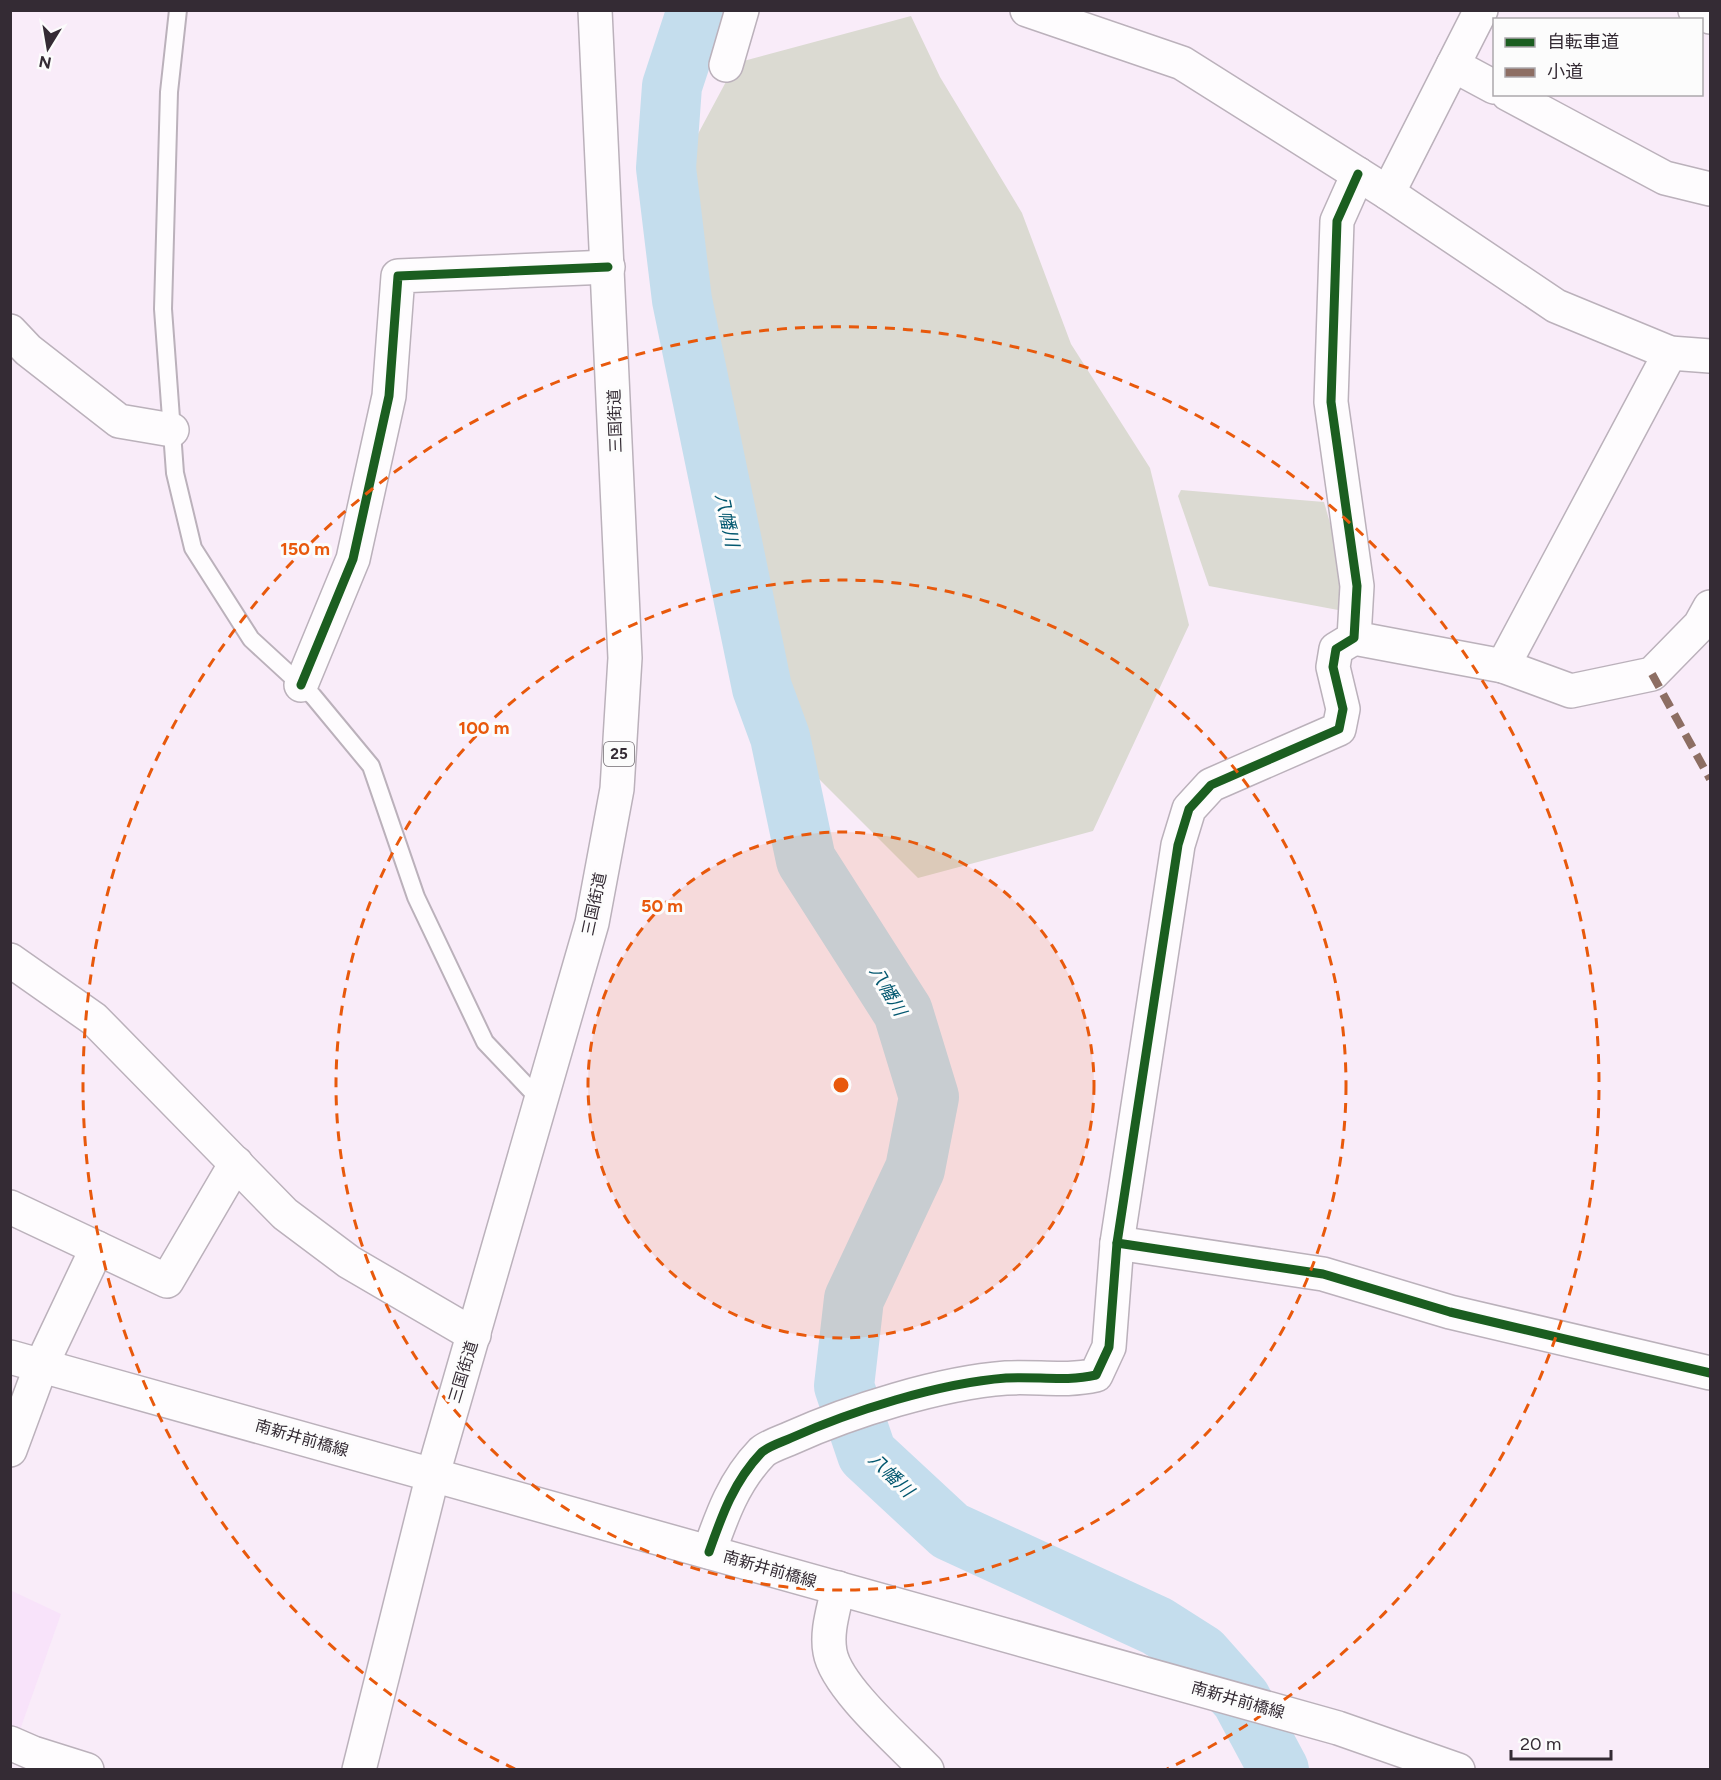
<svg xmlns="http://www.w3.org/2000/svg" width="1721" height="1780" viewBox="0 0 1721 1780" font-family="Figtree,'Noto Sans JP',sans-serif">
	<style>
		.built { fill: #f8e3fa }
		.green { fill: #dbdad2 }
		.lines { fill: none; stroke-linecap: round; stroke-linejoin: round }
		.river { stroke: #c4dded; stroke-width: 60 }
		.service-casing { stroke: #bbb1bb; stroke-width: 20 }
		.minor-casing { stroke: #bbb1bb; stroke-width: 36 }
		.tertiary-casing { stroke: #bbb1bb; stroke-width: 36 }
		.secondary-casing { stroke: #bbb1bb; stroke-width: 36 }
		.primary-casing { stroke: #bbb1bb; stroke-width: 36 }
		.service { stroke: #fefcfe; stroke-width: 16 }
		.minor { stroke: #fefcfe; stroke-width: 33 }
		.tertiary { stroke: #fefcfe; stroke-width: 33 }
		.secondary { stroke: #fefcfe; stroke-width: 33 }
		.primary { stroke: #fefcfe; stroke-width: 33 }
		.quiet { stroke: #8d6e63; stroke-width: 8; stroke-dasharray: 15 8; stroke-linecap: butt }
		.cycleway-casing { stroke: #fcfcfc; stroke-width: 13 }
		.cycleway { stroke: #1b5e20; stroke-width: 9 }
		.ring { fill: none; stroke: #e8590c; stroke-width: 3; stroke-dasharray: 10 8 }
		.labels { text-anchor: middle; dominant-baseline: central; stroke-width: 6; stroke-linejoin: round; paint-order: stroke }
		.shield { fill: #fcfcfc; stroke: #706a70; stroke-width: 1.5 }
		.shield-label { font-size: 15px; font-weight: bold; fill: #342b34 }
		.street-label { font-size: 16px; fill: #342b34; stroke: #fcfcfc }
		.water-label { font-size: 18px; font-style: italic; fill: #02576f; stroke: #fcfcfc }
		.centre { fill: #e8590c; stroke: #fcfcfc; stroke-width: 3 }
		.ring-label { font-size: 18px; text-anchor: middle; font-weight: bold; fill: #e8590c; stroke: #fcfcfc; stroke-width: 6; stroke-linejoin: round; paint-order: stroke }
	</style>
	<rect width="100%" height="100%" fill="#f9ecf9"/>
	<polygon class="built" points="10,1590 61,1614 20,1730 11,1728"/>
	<g class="green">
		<polygon points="911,16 940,77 1022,213 1071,344 1150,468 1189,625 1093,831 918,878 804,764 755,595 739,431 654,216 736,63"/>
		<polygon points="1181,490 1324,502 1345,576 1338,610 1209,586 1178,496"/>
	</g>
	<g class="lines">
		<polyline class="river" points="697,10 672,86 666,168 682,300 762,688 780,737 806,860 903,1012 929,1097 915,1169 854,1299 844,1386 867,1454 950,1531 1157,1626 1201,1654 1241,1699 1279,1770"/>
		<g class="service-casing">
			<polyline id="service" points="178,10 169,92 163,309 175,473 193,548 251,639 313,696 371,766 416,897 485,1042 541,1101"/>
		</g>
		<g class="minor-casing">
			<g id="minor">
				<polyline points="1027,10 1182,63 1388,193 1556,306 1670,353 1710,356"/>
				<polyline points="1695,10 1710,17"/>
				<polyline points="726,65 742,10"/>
				<polyline points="1453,65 1494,87"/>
				<polyline points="1508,94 1665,178 1710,189"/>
				<polyline points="1388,193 1481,10"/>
				<polyline points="10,331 28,350 119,421 172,430"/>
				<polyline points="1670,353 1503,666 1571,691 1652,674 1700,625 1710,607"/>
				<polyline points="1354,638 1503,666"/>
				<polyline points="301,685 353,559 389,396 398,276 608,267"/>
				<polyline points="10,960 94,1019 285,1214 349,1262 474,1335"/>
				<polyline points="10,1207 167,1281 236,1163"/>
				<polyline points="1117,1243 1323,1274 1450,1312 1710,1373"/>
				<polyline points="10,1450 41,1366 97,1248"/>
				<path d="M 709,1552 C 722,1515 734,1481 762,1452 C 769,1446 782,1442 791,1438 C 851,1411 940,1383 1006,1378 C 1036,1376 1066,1382 1096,1375 L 1109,1347 L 1117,1243 L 1178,845 L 1189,809 L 1211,785 L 1339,729 L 1343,709 L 1333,667 L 1336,649 L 1354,638 L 1357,586 L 1331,402 L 1337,221 L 1358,174"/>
				<path d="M 838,1588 C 834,1609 826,1631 830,1652 C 836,1687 901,1743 927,1770"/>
				<polyline points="10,1743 33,1753 87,1770"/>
			</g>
		</g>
		<g class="tertiary-casing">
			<polyline id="tertiary" points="359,1770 433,1474"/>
		</g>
		<g class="secondary-casing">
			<polyline id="secondary" points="10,1357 1338,1728 1458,1770"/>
		</g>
		<g class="primary-casing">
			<polyline id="primary" points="433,1474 592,923 617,789 625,658 595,10"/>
		</g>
		<use href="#service" class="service"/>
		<use href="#minor" class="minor"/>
		<use href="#tertiary" class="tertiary"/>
		<use href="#secondary" class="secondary"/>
		<use href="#primary" class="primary"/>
		<polyline class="quiet" points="1652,674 1710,779"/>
		<g class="cycleway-casing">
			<g id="cycleway">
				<polyline points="301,685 353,559 389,396 398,276 608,267"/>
				<polyline points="1117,1243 1323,1274 1450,1312 1710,1373"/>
				<path d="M 709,1552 C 722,1515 734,1481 762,1452 C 769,1446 782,1442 791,1438 C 851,1411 940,1383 1006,1378 C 1036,1376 1066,1382 1096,1375 L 1109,1347 L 1117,1243 L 1178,845 L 1189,809 L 1211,785 L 1339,729 L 1343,709 L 1333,667 L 1336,649 L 1354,638 L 1357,586 L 1331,402 L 1337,221 L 1358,174"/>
			</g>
		</g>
		<use href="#cycleway" class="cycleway"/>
	</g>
	<circle cx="841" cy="1085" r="253" fill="#e8590c" fill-opacity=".12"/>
	<g class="ring">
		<circle cx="841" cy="1085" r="253"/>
		<circle cx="841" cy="1085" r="505"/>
		<path d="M515 1769A758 758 0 1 1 1167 1769"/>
	</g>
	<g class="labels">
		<rect class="shield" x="604" y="742" width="30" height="24" rx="4.5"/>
		<g class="shield-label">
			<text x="619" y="754">25</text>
		</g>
		<g class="street-label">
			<text transform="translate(615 421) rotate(-92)">三国街道</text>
			<text transform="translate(594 904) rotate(-78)">三国街道</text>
			<text transform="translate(463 1372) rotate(-73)">三国街道</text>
			<text transform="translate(302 1438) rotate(16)">南新井前橋線</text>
			<text transform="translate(770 1569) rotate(16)">南新井前橋線</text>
			<text transform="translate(1238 1700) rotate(16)">南新井前橋線</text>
		</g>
		<g class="water-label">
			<text transform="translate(727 520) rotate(78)">八幡川</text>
			<text transform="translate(888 991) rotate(60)">八幡川</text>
			<text transform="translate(891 1475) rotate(44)">八幡川</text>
		</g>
	</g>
	<circle cx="841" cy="1085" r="9" class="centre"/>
	<g class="ring-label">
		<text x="305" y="555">150 m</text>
		<text x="484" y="734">100 m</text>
		<text x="662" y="912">50 m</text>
	</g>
	<rect width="1721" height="1780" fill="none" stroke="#342b34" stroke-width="24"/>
	<rect x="1493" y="18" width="210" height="78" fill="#fcfcfc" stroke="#aca8ac" stroke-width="1.5"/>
	<rect x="1505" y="38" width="30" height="9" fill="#1b5e20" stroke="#aca8ac" stroke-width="1.5"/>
	<text x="1547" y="48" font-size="18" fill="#342b34">自転車道</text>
	<rect x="1505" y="68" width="30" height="9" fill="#8d6e63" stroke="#aca8ac" stroke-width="1.5"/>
	<text x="1547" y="78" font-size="18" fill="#342b34">小道</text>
	<g transform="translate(48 48) rotate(191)" stroke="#fcfcfc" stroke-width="4.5" paint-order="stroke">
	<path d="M0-4.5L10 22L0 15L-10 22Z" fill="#342b34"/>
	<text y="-9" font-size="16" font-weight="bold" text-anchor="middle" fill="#342b34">N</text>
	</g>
	<path d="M1511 1750v9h100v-9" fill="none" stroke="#342b34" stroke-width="3"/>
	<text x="1520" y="1750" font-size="18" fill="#342b34" stroke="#fcfcfc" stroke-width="4.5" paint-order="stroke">20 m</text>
</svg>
